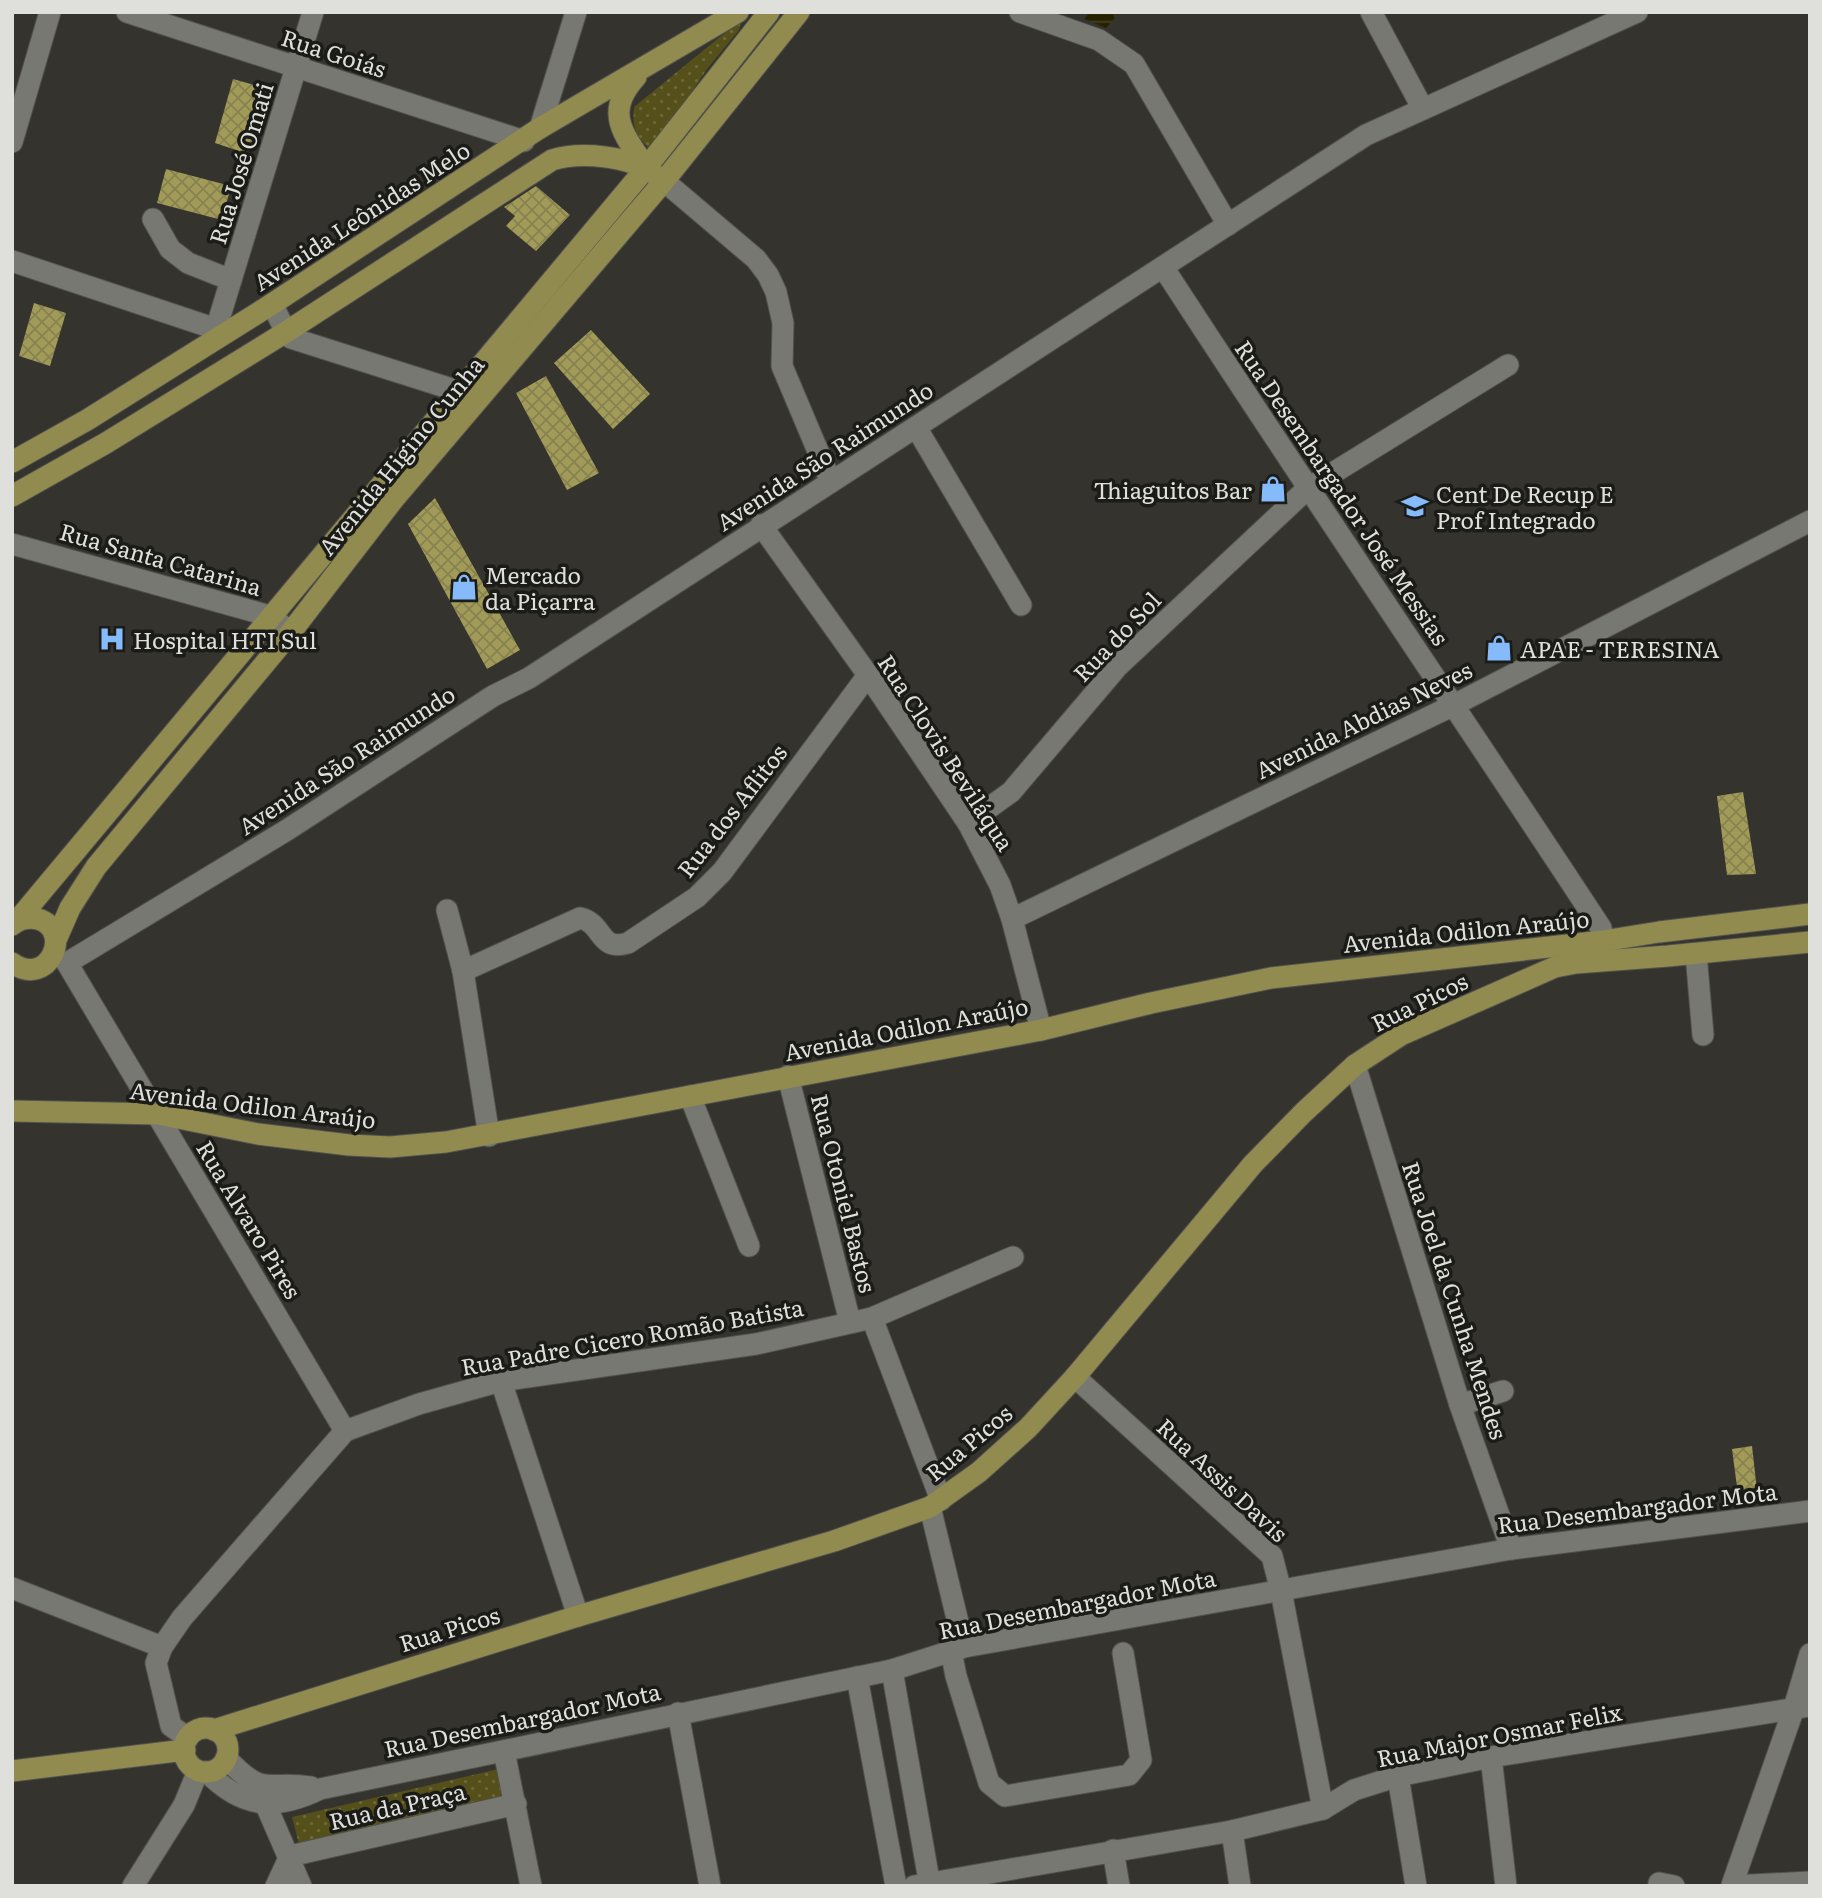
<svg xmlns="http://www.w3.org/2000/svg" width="1822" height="1898" viewBox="0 0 1822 1898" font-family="Literata,serif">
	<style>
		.park { fill: url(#park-dots) }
		.water { fill: url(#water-rules) }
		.building { fill: url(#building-cross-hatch) }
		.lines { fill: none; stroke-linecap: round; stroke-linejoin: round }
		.minor-casing { stroke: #52524d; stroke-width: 23 }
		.major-casing { stroke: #52524d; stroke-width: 23 }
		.minor { stroke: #787872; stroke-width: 21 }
		.major { stroke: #918b50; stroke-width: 21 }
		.labels { text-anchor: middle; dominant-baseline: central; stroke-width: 7; stroke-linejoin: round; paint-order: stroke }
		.street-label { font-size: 23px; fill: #dfdfdc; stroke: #1b1b18 }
		.poi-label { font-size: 23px; fill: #dfdfdc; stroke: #1b1b18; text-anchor: start }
	</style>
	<defs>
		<pattern id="park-dots" width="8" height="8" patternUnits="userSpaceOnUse" patternTransform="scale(1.75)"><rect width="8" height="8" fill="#55501a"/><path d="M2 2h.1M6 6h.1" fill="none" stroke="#6d693b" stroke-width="1.8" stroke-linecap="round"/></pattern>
		<pattern id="water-rules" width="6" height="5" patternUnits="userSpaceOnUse" patternTransform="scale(1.75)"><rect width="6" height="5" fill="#262200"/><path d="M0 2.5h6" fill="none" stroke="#454225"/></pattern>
		<pattern id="building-cross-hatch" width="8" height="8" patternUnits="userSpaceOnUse" patternTransform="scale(1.75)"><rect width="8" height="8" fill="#a29b58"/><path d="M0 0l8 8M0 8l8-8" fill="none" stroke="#868151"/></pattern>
	</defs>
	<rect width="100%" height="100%" fill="#34332e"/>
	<g class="park">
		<path d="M 737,23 L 741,23 L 739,30 L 707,69 L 667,129 L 648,147 C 635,136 632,124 634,107 Z"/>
		<polygon points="503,1768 510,1798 300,1848 292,1817"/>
	</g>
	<polygon class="water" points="1090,12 1111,12 1115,18 1106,28 1084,19"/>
	<g class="building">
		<polygon points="233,79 268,89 248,154 215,143"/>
		<polygon points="166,169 231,186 222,220 157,203"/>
		<polygon points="536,186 570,215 536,251 506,226 515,216 504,207"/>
		<polygon points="34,303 66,313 50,366 19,356"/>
		<polygon points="591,330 650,394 613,429 554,363"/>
		<polygon points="546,376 599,473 567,490 516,393"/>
		<polygon points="435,498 520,650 487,669 408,524"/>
		<polygon points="1743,792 1756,874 1727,875 1717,796"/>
		<polygon points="1752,1446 1758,1499 1739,1502 1732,1449"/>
	</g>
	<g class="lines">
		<g class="minor-casing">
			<g id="minor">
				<polyline points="127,12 524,141"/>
				<polyline points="1020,12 1099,40 1134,64 1228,225"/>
				<polyline points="1371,12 1423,109"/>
				<polyline points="540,128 576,12"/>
				<polyline points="12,142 50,12"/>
				<polyline points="664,181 756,259 768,275 776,292 783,323 782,366 831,482"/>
				<polyline points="153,219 170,249 188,263 231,280"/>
				<polyline points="12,261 225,332"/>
				<path d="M 1163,267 C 1307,489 1456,707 1601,928 L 1608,959"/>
				<polyline points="272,304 286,332 291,338 458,391"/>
				<polyline points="216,329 313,12"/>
				<polyline points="916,427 1021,605"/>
				<polyline points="761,525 868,675 968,823 1000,885 1012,919 1041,1030"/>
				<polyline points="12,544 270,616 291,632"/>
				<polyline points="968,823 1011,792 1118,666 1307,489 1508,365"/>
				<polyline points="447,910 463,971 489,1136"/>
				<polyline points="1012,919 1454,705 1810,521"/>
				<polyline points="1696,954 1703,1035"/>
				<polyline points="67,963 287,830 493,696 529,678 1366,135 1637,12"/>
				<polyline points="67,963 345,1431"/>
				<path d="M 463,971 L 580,918 C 604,923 598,952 628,943 L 697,897 L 722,872 L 868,675"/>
				<polyline points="1355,1065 1460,1405 1511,1549"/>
				<polyline points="788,1076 850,1322"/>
				<polyline points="690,1096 749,1246"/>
				<polyline points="872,1318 941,1500"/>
				<polyline points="1075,1377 1272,1556 1281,1591 1323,1809"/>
				<polyline points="501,1381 578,1616"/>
				<polyline points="1460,1405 1503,1391"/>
				<polyline points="930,1507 964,1647"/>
				<polyline points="12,1588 162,1647"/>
				<polyline points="951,1651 956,1676 989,1783 1005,1796 1129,1775 1141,1760 1123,1653"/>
				<polyline points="892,1670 930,1886"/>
				<polyline points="857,1677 896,1886"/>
				<polyline points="678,1713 710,1886"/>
				<polyline points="188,1738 171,1726 156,1663 162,1647 182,1618 345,1431 419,1404 501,1381 756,1344 872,1318 1013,1257"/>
				<polyline points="504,1751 531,1886"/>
				<polyline points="1491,1757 1506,1886"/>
				<path d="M 226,1758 C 265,1799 265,1780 311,1787"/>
				<path d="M 207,1772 C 242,1808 275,1811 320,1789 L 892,1670 L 964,1647 L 1511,1549 L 1810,1511"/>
				<polyline points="1398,1776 1416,1886"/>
				<polyline points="265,1803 301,1886"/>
				<polyline points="1232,1831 1240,1886"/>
				<polyline points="1113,1850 1119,1886"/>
				<polyline points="290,1856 516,1804"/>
				<polyline points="1659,1883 1674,1886"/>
				<polyline points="1732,1885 1794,1708 1810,1654"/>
				<polyline points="133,1886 184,1805 198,1771"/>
				<polyline points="276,1886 290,1856"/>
				<polyline points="914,1886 1232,1831 1323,1809 1354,1790 1398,1776 1491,1757 1810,1706"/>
				<polyline points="1732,1886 1810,1882"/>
			</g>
		</g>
		<g class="major-casing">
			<g id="major">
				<path d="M 636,77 C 603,113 624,134 646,168"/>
				<polyline points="12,462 87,420 272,304 540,128 738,12"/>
				<path d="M 12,496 L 106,443 L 286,332 L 552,160 C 581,151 629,156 654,174"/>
				<polyline points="17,921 646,168 769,12"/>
				<path d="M 12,925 C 19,919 28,917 38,919 C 74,930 49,989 12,963"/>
				<polyline points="56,940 70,908 96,867 291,632 393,500 664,181 799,12"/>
				<polyline points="12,1111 158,1114 258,1134 349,1145 390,1147 446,1142 1041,1030 1151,1003 1271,978 1603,941 1659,932 1810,914"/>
				<circle cx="206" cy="1750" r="22"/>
				<polyline points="214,1730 578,1616 834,1541 930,1507 979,1472 1028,1428 1075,1377 1253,1164 1304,1112 1355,1065 1401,1035 1555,967 1576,963 1668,956 1810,942"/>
				<polyline points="12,1771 185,1750"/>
			</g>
		</g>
		<use href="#minor" class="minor"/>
		<use href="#major" class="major"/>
	</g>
	<defs>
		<g id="shop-bare" transform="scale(2.1)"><path d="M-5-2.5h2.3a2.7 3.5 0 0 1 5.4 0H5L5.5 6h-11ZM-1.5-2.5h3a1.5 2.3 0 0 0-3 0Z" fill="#85bbfb" stroke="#1b1b18" stroke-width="2.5" paint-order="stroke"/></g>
		<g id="school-bare" transform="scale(2.1)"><path d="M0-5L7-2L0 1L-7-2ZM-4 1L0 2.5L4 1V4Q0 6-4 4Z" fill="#85bbfb" stroke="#1b1b18" stroke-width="2.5" paint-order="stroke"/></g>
		<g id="hospital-bare" transform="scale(2.1)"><path d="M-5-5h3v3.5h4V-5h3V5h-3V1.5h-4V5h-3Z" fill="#85bbfb" stroke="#1b1b18" stroke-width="2.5" paint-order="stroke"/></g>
	</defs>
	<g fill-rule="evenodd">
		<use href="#shop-bare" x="1273" y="489"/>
		<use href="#school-bare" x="1415" y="506"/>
		<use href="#shop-bare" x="464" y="587"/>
		<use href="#hospital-bare" x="112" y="639"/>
		<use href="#shop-bare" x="1499" y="648"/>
	</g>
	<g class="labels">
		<g class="street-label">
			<text transform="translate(334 52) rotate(18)">Rua Goiás</text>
			<text transform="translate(240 163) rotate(-73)">Rua José Omati</text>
			<text transform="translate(361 215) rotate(-33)">Avenida Leônidas Melo</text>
			<text transform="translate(400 455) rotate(-51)">Avenida Higino Cunha</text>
			<text transform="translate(824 455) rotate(-33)">Avenida São Raimundo</text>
			<text transform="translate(1343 492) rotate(56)">Rua Desembargador José Messias</text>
			<text transform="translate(161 558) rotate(16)">Rua Santa Catarina</text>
			<text transform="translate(1116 636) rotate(-46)">Rua do Sol</text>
			<text transform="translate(1363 719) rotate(-26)">Avenida Abdias Neves</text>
			<text transform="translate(947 752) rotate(57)">Rua Clovis Beviláqua</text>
			<text transform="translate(346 759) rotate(-33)">Avenida São Raimundo</text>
			<text transform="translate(731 810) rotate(-52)">Rua dos Aflitos</text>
			<text transform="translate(1466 930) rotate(-6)">Avenida Odilon Araújo</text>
			<text transform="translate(1419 1001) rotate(-26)">Rua Picos</text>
			<text transform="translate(906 1028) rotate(-11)">Avenida Odilon Araújo</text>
			<text transform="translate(253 1104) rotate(7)">Avenida Odilon Araújo</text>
			<text transform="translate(845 1193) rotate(76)">Rua Otoniel Bastos</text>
			<text transform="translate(250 1219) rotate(59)">Rua Alvaro Pires</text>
			<text transform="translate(1456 1300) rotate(72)">Rua Joel da Cunha Mendes</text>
			<text transform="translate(632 1336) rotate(-10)">Rua Padre Cicero Romão Batista</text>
			<text transform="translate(968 1442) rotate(-40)">Rua Picos</text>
			<text transform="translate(1223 1479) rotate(43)">Rua Assis Davis</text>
			<text transform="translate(1637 1507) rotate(-7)">Rua Desembargador Mota</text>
			<text transform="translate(1077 1603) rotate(-11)">Rua Desembargador Mota</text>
			<text transform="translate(449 1628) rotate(-17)">Rua Picos</text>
			<text transform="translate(522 1719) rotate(-12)">Rua Desembargador Mota</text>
			<text transform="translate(1499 1734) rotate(-11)">Rua Major Osmar Felix</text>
			<text transform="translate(397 1805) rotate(-13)">Rua da Praça</text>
		</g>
		<g class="poi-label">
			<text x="1252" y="489" text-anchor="end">Thiaguitos Bar</text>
			<text x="1436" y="493">Cent De Recup E<tspan x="1436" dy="26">Prof Integrado</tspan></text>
			<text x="485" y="574">Mercado<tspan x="485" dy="26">da Piçarra</tspan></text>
			<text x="133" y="639">Hospital HTI Sul</text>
			<text x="1520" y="648">APAE - TERESINA</text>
		</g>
	</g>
	<rect width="1822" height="1898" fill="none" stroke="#dfdfdc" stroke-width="28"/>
</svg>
